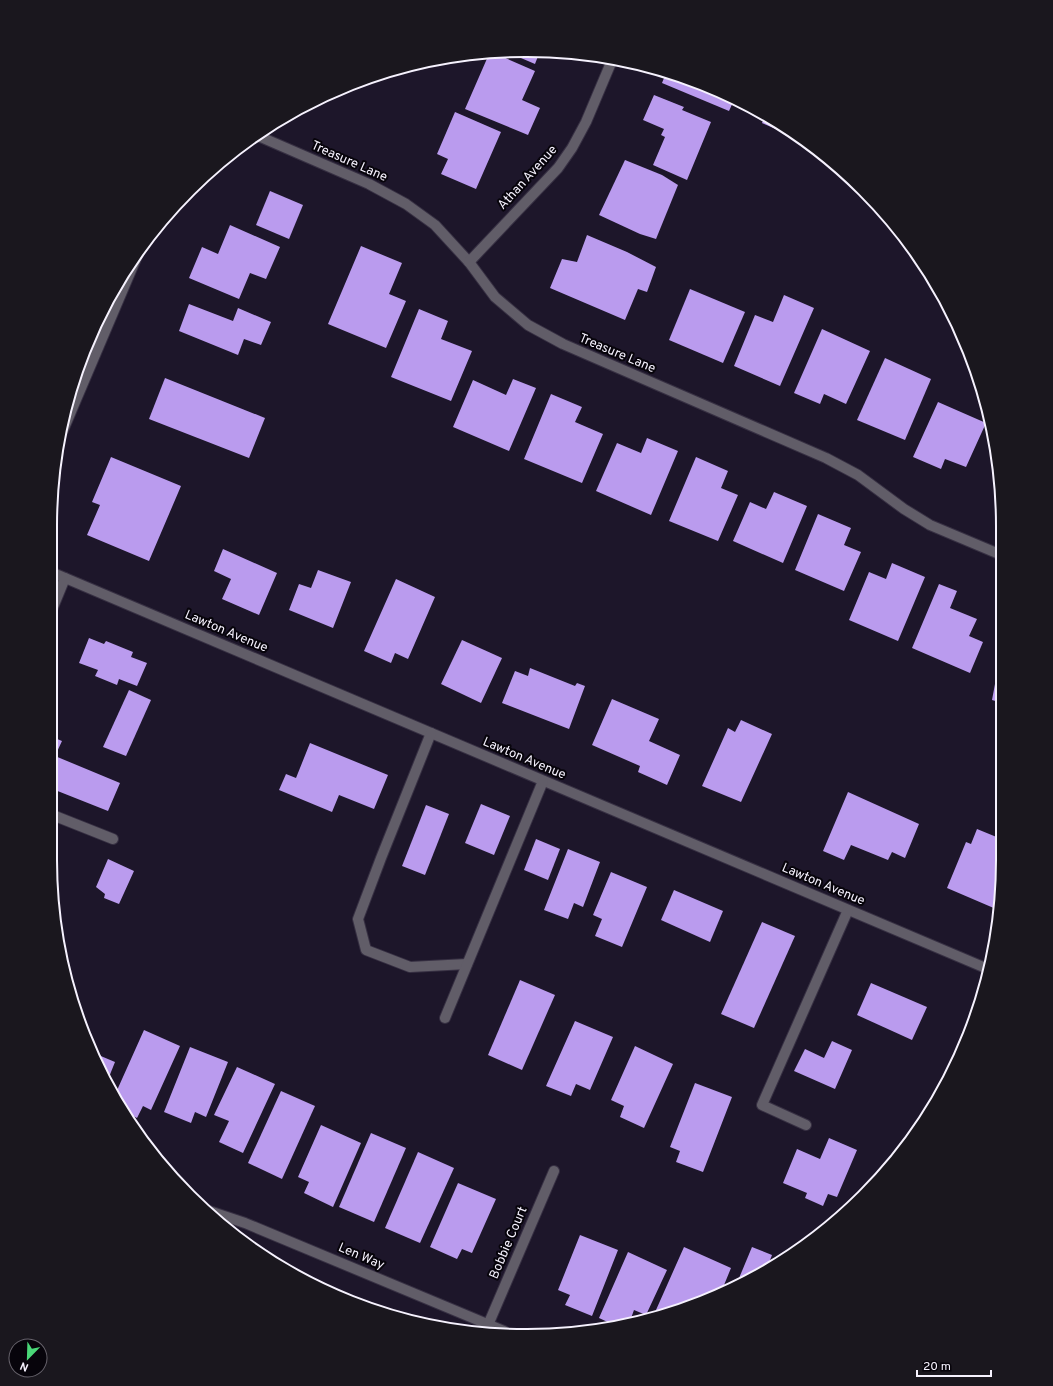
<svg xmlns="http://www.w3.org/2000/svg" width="1053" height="1386" viewBox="0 0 1053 1386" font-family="Overpass,sans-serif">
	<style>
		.building { fill: #ba9bee }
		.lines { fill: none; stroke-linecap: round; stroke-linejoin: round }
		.minor-casing { stroke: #373043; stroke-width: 12 }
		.minor { stroke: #615d68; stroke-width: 10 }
		.labels { text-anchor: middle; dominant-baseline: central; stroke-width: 4; stroke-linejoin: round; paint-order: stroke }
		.street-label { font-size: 13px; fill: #f6f2fe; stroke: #07040b }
		.rim { fill: none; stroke: #f6f2fe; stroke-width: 2 }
	</style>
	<rect width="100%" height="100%" fill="#1d162a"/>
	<g class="building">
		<polygon points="526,50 540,51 535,64 507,52"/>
		<polygon points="494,53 535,71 522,100 540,108 528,135 465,109 489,54"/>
		<polygon points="666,73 709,86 734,100 729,111 662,83"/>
		<polygon points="654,95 684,107 682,110 711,122 687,180 653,165 665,137 661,135 664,129 643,120"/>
		<polygon points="455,112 501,132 476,189 441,174 448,159 437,154"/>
		<polygon points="765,116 791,130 805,142 762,123"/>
		<polygon points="625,160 662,175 678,185 656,239 640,234 599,215"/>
		<polygon points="270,191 303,205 289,239 256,225"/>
		<polygon points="230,225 280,247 266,279 250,273 239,299 189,278 202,247 218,254"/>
		<polygon points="587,235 627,252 656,267 647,292 638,289 625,320 550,288 562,259 577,262"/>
		<polygon points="361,246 402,263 389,294 406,301 386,348 328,324"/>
		<polygon points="690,289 745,312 723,363 669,340"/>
		<polygon points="784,295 814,308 780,386 734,366 755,315 773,322"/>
		<polygon points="189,304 233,321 238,308 271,322 261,345 244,339 238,355 179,331"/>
		<polygon points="419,309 448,321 441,339 472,351 451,401 391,377"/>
		<polygon points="822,329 870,351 846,404 824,394 820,404 794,393"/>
		<polygon points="885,358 931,379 905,440 857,420"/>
		<polygon points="165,378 265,418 249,458 149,419"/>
		<polygon points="513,379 536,388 509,451 453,427 473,380 506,395"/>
		<polygon points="551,394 582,407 575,422 603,434 582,483 524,459"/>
		<polygon points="938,402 986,423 966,467 945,459 941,469 913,457"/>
		<polygon points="647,438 678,451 651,515 596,491 617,443 641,453"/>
		<polygon points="111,457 181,486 149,561 87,535 100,505 92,502"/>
		<polygon points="696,457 728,471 721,488 738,495 718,541 669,521"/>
		<polygon points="774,492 807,506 783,563 733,541 750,502 766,509"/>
		<polygon points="818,514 851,528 844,545 861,552 844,591 795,570"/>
		<polygon points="223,549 277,573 259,615 222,599 231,579 214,571"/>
		<polygon points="892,563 925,577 898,641 849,620 869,572 886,579"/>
		<polygon points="318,570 351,582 333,628 289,610 299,584 311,588"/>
		<polygon points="396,579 435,597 408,659 395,653 391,663 364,651"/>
		<polygon points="939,584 957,591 950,608 977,619 969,636 983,642 970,673 912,648"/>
		<polygon points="89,638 104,644 106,641 133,652 131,657 147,663 137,686 119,679 117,685 95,676 98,670 79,663"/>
		<polygon points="462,640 502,658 481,703 441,684"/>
		<polygon points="530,668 575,686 577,683 585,686 569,729 502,703 515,671 528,676"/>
		<polygon points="998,668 999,668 999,702 992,700"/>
		<polygon points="129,690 151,700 126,756 103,747"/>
		<polygon points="612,699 659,719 649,741 680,755 667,785 638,772 640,766 592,745"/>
		<polygon points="741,720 772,734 741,802 702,786 728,728 735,732"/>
		<polygon points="50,736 62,741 55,756 120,783 108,811 50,788"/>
		<polygon points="310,743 388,775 374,809 339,795 332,812 279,790 286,774 296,778"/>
		<polygon points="848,792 919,824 905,858 892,852 888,860 851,845 844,860 823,851"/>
		<polygon points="481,804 510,816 494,855 465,843"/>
		<polygon points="426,805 449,814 425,875 402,866"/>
		<polygon points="977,829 999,838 999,902 996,909 947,888 966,842 971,844"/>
		<polygon points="536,839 560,849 548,880 524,870"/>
		<polygon points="568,849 600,862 583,907 574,903 568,919 544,910"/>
		<polygon points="108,859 134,871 119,904 104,898 105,894 96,887"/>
		<polygon points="611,872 647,887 622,947 595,936 602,919 593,915"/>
		<polygon points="674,890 723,911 710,942 661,920"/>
		<polygon points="762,922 795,936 754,1028 721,1014"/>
		<polygon points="520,980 555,995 522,1070 488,1055"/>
		<polygon points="871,983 927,1007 912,1040 857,1015"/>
		<polygon points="971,1018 974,1019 963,1042 962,1041"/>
		<polygon points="575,1021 613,1037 590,1090 576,1084 571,1096 546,1086"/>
		<polygon points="144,1030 180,1046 151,1110 143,1106 137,1118 125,1112 114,1097"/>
		<polygon points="832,1041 852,1050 835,1089 794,1071 805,1049 824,1058"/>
		<polygon points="635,1046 673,1064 644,1128 620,1117 624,1106 611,1100"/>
		<polygon points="190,1047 228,1062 206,1117 195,1112 191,1123 164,1112"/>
		<polygon points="96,1054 115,1062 107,1082"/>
		<polygon points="237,1067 275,1084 243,1153 219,1142 229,1121 214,1115"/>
		<polygon points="695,1083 732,1097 703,1172 676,1162 680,1151 670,1147"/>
		<polygon points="281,1091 315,1106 282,1179 248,1163"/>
		<polygon points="321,1125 361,1143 333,1207 304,1193 309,1182 298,1177"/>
		<polygon points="371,1133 406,1148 374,1222 339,1207"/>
		<polygon points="829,1138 857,1150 837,1197 828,1194 823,1206 805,1198 807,1193 783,1183 797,1149 820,1159"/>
		<polygon points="418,1152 454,1168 420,1243 385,1228"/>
		<polygon points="458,1183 496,1199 472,1253 462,1249 457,1259 430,1247"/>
		<polygon points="580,1235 618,1250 592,1316 565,1305 570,1295 558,1290"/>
		<polygon points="684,1247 731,1268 722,1290 696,1302 692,1300 689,1306 680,1311 664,1314 656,1310"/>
		<polygon points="752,1247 772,1255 767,1268 737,1283"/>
		<polygon points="628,1252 667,1270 646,1315 634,1310 630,1321 612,1324 599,1318"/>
	</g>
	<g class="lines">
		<g class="minor-casing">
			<g id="minor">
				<polyline points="256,135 369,184 406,204 435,225 469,262 495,297 528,325 563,344 826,458 858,475 904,509 930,525 999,554"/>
				<polyline points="469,262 558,168 572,148 586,122 613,58"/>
				<polyline points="61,435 138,254"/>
				<polyline points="51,572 988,969"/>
				<polyline points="51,612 65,578"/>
				<polyline points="431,733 381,858 358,919 366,950 410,967 467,964"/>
				<polyline points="50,814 113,839"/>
				<polyline points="445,1018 543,781"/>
				<polyline points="806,1125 762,1105 848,910"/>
				<polyline points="206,1210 245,1223 504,1331"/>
				<polyline points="488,1325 554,1171"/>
			</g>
		</g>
		<use href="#minor" class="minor"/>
	</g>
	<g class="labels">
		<g class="street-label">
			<text transform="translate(349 162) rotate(24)">Treasure Lane</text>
			<text transform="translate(528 178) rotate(-48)">Athan Avenue</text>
			<text transform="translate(617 354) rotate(23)">Treasure Lane</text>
			<text transform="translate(226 632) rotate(23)">Lawton Avenue</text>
			<text transform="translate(524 759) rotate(23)">Lawton Avenue</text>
			<text transform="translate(823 885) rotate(23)">Lawton Avenue</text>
			<text transform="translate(509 1243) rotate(-67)">Bobbie Court</text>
			<text transform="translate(361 1257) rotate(23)">Len Way</text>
		</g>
	</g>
	<path d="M0 0H1053V1386H0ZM526 57H527A469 469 0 0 1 996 526V860A469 469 0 0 1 527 1329H526A469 469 0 0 1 57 860V526A469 469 0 0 1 526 57Z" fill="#1a171e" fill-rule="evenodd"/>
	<path class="rim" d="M526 57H527A469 469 0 0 1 996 526V860A469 469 0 0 1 527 1329H526A469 469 0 0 1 57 860V526A469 469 0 0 1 526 57Z"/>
	<g transform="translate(28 1358) rotate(203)"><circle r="19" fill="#07040b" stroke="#67636c"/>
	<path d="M0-3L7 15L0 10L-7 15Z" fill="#4ad778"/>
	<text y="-6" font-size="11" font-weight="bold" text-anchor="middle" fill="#f6f2fe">N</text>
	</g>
	<path d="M917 1370v6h74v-6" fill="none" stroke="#f6f2fe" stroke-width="2"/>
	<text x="923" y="1370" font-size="12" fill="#f6f2fe" stroke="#07040b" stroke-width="3" paint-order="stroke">20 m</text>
</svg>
